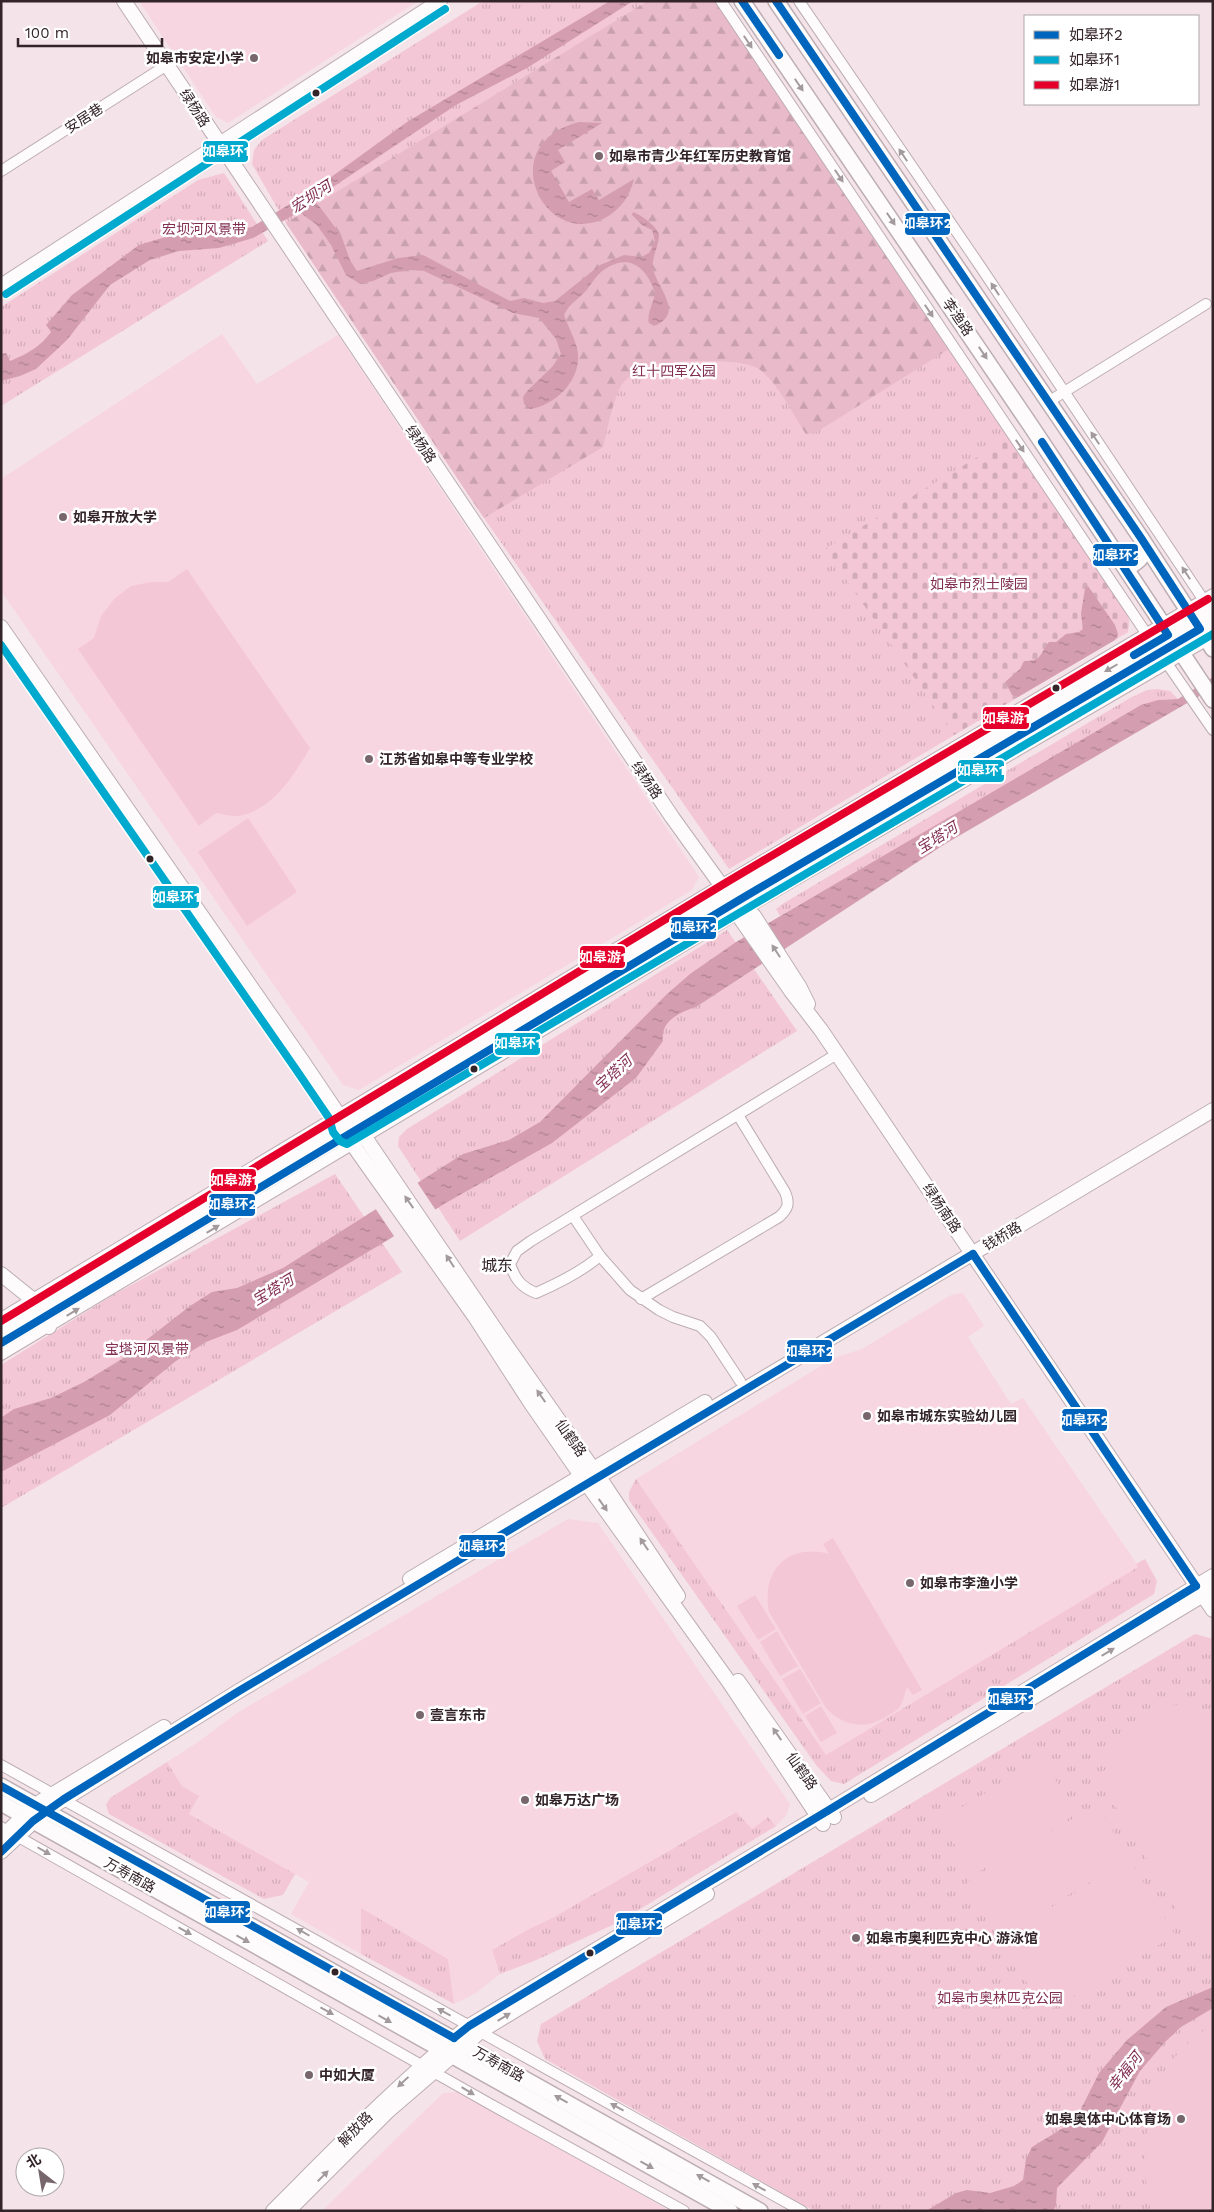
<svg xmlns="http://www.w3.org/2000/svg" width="1214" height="2212" viewBox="0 0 1214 2212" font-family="'Work Sans','Noto Sans SC',sans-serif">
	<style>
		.built { fill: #f8d6e1 }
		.grass { fill: url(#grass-tufts) }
		.forest { fill: url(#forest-firs) }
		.cemetery { fill: url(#cemetery-stones) }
		.garden { fill: #f4c7d6 }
		.water { fill: url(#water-ripples) }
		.pier { fill: #f4e3e8 }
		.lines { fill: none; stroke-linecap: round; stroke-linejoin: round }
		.minor-casing { stroke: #bdaeb3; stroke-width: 12 }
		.tertiary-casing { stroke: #bdaeb3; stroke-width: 16 }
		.secondary-casing { stroke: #bdaeb3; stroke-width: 18 }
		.minor { stroke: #fdfbfc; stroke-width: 10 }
		.tertiary { stroke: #fdfbfc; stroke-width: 14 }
		.secondary { stroke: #fdfbfc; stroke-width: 15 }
		.bus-1-casing { stroke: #fff; stroke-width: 11 }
		.bus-2-casing { stroke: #fff; stroke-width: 11 }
		.bus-3-casing { stroke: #fff; stroke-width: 11 }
		.bus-1 { stroke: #0065bd; stroke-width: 8 }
		.bus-2 { stroke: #00a9ce; stroke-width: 8 }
		.bus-3 { stroke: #e4002b; stroke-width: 8 }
		.oneway { fill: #a29a9d }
		.poi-dot { fill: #77676c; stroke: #fff; stroke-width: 2 }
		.bus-dot { fill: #332429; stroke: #fff; stroke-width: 2 }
		.labels { text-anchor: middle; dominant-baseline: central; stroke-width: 5; stroke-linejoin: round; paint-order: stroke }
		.poi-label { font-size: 14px; font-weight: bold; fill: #332429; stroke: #fff; text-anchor: start }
		.street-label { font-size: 14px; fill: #332429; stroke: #fff }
		.park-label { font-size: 14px; fill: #822e51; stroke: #fff }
		.water-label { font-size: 15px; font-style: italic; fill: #822e51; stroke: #fff }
		.quarter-label { font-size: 16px; fill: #332429; stroke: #fff }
		.line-badge { stroke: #fff; stroke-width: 2 }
		.badge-label { font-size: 14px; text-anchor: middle; font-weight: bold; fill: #fff }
	</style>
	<defs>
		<pattern id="grass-tufts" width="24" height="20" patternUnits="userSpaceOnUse" patternTransform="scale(1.25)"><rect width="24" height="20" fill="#f4c7d6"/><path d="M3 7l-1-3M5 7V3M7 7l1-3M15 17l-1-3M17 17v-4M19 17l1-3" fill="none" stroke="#d2abb8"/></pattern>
		<pattern id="forest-firs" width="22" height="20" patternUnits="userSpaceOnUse" patternTransform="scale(1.25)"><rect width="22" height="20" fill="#e9baca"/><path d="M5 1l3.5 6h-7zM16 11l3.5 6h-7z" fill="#c8a0ae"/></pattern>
		<pattern id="cemetery-stones" width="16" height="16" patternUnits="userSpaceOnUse" patternTransform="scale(1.25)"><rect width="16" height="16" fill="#f4c7d6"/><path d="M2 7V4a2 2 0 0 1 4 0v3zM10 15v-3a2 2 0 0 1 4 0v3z" fill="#d2abb8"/></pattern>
		<pattern id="water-ripples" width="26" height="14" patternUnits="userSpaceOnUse" patternTransform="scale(1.25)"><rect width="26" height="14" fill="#d49eb0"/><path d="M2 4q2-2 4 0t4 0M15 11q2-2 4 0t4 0" fill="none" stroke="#ad818f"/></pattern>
	</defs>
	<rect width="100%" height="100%" fill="#f4e3e8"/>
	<g class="built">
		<polygon points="139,1 418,1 228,123 216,117"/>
		<polygon points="222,334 257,384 338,335 699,877 692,890 359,1090 343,1085 1,591 1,479"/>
		<polygon points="963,1293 984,1326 968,1337 1011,1404 1023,1398 1139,1567 826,1756 636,1479 834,1358 862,1349 951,1295"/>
		<polygon points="568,1519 598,1523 790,1804 786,1816 776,1826 768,1817 752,1830 735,1812 554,1917 529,1929 492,1950 500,1974 476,1993 454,2004 448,1959 361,1908 361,1954 291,1914 309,1882 189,1814 199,1796 182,1786 167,1762 198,1742 237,1713"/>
		<polygon points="458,2092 670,2211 322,2211 443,2093"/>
	</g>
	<g class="grass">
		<polygon points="483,1 715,1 1126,610 1129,622 1128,632 729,869 484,518 286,223 252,164 254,150 262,140"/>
		<polygon points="224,173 268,241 1,406 1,307 198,180"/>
		<polygon points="1157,689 1170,691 1178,699 1158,700 780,916 776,909 784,903 1130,698 1147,690"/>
		<polygon points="727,930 797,1031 460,1241 398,1146 399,1137 407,1129"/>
		<polygon points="335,1174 402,1272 1,1508 1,1365 113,1295"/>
		<polygon points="636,1479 826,1755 1138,1567 1136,1564 1145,1559 1157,1581 1154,1594 844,1784 831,1781 816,1765 629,1500 629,1492"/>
		<polygon points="1195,1634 1213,1639 1213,2211 814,2211 545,2059 537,2041 541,2024"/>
		<polygon points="167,1762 182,1786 199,1796 189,1814 295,1874 283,1895 264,1899 109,1814 106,1805 110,1798"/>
		<polygon points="736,1812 752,1829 768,1817 776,1826 619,1922 534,1961 500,1974 492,1950 529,1929 554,1917"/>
		<polygon points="361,1908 448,1959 454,2004 361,1954"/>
	</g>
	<path class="forest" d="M 648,1 L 715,1 L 949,349 L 815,433 L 806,434 C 792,413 779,384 759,369 C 742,357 671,361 650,365 C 643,367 629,376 624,382 C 614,393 607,431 603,447 L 484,518 L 286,223 Z"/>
	<polygon class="cemetery" points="1009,438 1126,610 1129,622 1128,632 954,735 825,549"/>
	<g class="garden">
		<path d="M 187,569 L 310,748 C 294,775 274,809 239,816 C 232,817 223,814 216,813 L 199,826 L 78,649 L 94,638 L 101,616 L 115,598 L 131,586 L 151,582 L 168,582 Z"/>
		<polygon points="248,818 297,892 247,926 198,852"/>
		<path d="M 833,1538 L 922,1690 L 913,1695 L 907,1687 C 905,1692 904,1700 901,1705 C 897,1711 891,1714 886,1717 C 865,1730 843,1726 826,1708 L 769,1612 C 761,1571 787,1543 829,1554 L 823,1544 Z"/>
		<polygon points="755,1595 776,1629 758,1640 737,1606"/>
		<polygon points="777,1631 798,1666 780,1676 760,1642"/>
		<polygon points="800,1669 821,1703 803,1714 782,1679"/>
		<path d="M 1182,1704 L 1196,1706 L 1213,1714 L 1213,1939 L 1208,1937 L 1196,1943 L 1097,1775 L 1108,1768 C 1114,1728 1143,1708 1182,1704 Z"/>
		<polygon points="821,1706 837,1733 821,1742 805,1716"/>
		<polygon points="1043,1759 1076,1814 973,1875 940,1820"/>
		<polygon points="1097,1804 1129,1859 999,1936 967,1882"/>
		<polygon points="1130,1860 1175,1935 1045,2013 1000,1938"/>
		<path d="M 1213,2024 L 1213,2211 L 1151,2211 C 1141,2167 1143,2113 1164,2072 C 1175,2053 1195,2036 1213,2024 Z"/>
	</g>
	<g class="water">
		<path d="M 610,1 L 633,1 L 527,68 L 456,105 L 333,187 L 316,202 L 341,235 L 350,260 L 357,271 L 398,258 L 423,255 L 510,301 L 524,298 L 543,303 L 555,301 L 600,265 L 624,255 L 641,257 L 649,253 L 655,241 L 652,230 L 642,225 L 632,215 L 633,212 C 641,215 657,226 659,235 C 659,246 651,258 653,269 C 658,289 685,314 654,326 L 649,323 C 646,311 657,299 654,290 C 644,263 625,253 601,272 C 594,278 590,287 584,293 C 575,302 570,303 564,315 C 568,326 574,337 577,348 C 584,377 557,405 530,409 L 524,404 L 523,397 L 527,391 L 552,367 L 561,354 L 556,339 L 539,318 L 513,313 L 424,271 L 409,270 L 391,273 L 373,281 L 360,284 L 346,275 L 331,245 L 317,225 L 299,212 L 253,238 L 219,248 L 179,251 L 150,260 L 110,285 L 67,340 L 36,369 L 20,376 L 1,381 L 1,354 L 6,353 L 10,361 C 27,354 40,347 51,332 L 46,325 L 72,295 L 139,245 L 172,235 L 204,235 L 252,227 L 316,188 L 407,122 Z"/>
		<path d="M 579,122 L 602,123 L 558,150 L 565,162 L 551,171 L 569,202 L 592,189 L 599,200 L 634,179 C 630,196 621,209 605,218 C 544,250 492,144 579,122 Z"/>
		<path d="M 1088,586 L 1115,625 L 1118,634 L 1115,640 L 1018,697 L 1012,695 L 1005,682 L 1020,669 L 1024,661 C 1043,661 1039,654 1049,642 L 1056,642 L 1066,634 L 1079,632 L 1083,629 L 1081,614 L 1085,588 Z"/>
		<path d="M 1213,677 L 1213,688 L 945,844 L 696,1007 C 680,1012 660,1021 663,1041 L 636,1078 L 552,1143 L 444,1204 L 388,1240 L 237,1330 L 206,1342 L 176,1361 L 110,1415 L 1,1472 L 2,1417 L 14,1409 L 51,1398 L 84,1382 L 122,1359 L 190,1306 L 212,1292 L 237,1288 L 283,1268 L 463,1154 L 509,1140 L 540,1122 L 667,994 L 690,974 L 736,942 L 1141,705 L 1158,700 L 1178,699 Z"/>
		<polygon points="1213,1987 1213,2008 1181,2027 1165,2042 1140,2071 1102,2142 1057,2188 1056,2205 1053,2211 926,2211 956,2193 967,2190 990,2193 1014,2186 1023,2180 1026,2159 1032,2147 1068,2125 1080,2111 1099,2073 1127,2040 1166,2007"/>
	</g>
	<polygon class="pier" points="417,1182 437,1212 396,1239 375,1208"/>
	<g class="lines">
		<g class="minor-casing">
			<g id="minor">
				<polyline points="721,1 1150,639"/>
				<polyline points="799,1 980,266 1207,605"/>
				<polyline points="1,171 167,65"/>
				<polyline points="1048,402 1206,304"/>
				<polyline points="1164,659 1213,730"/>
				<polyline points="573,1216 600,1256 630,1290 659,1310 673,1317 700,1326 711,1337 740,1381"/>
				<path d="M 600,1256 C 581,1272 559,1283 536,1293 C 521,1287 515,1279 510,1264 L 517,1251 L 531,1241 L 837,1054"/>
				<path d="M 641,1299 L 779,1217 C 788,1209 790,1204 785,1192 L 738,1115"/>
				<polyline points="1,1318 721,885 1213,594"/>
				<polyline points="1,1355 737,914 1211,638"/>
				<polyline points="1,1765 802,2211"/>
				<polyline points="1,1827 490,2104 684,2211"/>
			</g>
		</g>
		<g class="tertiary-casing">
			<g id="tertiary">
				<polyline points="124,1 672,817 721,885 731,905 791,991 821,1030 1213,1610"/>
				<polyline points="1,286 440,1"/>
				<polyline points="1,627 303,1062 338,1114 341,1126 353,1145 475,1317 532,1405 587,1484 729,1682 823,1824"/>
				<polyline points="734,893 754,916 799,986 808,1004"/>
				<polyline points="342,1116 353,1119 358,1127 499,1335 605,1486 678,1596"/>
				<polyline points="1,1274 32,1299 49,1327"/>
				<polyline points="410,1579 705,1402"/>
				<polyline points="738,1681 834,1817"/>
				<polyline points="871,1795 1213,1589"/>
				<polyline points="1,1838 35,1805 164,1727"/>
				<polyline points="1,1852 45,1811 239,1691 1213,1110"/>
				<path d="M 273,2211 C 337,2147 399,2083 469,2026 L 829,1810 L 1213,1576"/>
				<polyline points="288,2211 387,2112 481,2031 707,1894"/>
			</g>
		</g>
		<g class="secondary-casing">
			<g id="secondary">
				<polyline points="742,1 1031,426 1213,700"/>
				<polyline points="776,1 1141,538 1213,649"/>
				<path d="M 1117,556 L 1123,563 L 1132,565 C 1144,558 1144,553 1142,540"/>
				<polyline points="551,1012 1213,622"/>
				<polyline points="1,1333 732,891 1213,608"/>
				<polyline points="1,1786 760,2211"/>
				<polyline points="1,1803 730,2211"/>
			</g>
		</g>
		<use href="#minor" class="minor"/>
		<use href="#tertiary" class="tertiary"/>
		<use href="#secondary" class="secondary"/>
		<g class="bus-1-casing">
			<g id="bus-1">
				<polyline points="742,1 779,55"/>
				<polyline points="1042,442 1168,635 1134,655"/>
				<polyline points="973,1254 1196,1586"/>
				<polyline points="1,1343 741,899 1200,629 1141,538 776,1"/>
				<polyline points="1,1786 454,2038"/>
				<polyline points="1,1852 33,1821 64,1799 239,1691 973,1254"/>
				<polyline points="454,2038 469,2026 829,1810 1196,1586"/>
			</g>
		</g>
		<g class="bus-2-casing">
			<g id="bus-2">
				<polyline points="6,294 445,9"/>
				<polyline points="1,645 295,1068 329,1118 333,1132 340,1141 347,1144 1213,634"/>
			</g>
		</g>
		<g class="bus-3-casing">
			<polyline id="bus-3" points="1,1321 727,882 1208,599"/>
		</g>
		<use href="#bus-1" class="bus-1"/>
		<use href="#bus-2" class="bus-2"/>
		<use href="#bus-3" class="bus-3"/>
	</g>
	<defs><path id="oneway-solid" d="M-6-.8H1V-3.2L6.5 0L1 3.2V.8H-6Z" transform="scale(1.25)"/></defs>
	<g class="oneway">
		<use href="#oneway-solid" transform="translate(748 42) rotate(56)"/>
		<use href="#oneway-solid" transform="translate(799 85) rotate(56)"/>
		<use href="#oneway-solid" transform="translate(903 155) rotate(-124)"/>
		<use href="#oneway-solid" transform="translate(839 176) rotate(56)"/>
		<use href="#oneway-solid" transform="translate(891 219) rotate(56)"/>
		<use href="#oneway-solid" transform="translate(995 289) rotate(-123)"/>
		<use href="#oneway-solid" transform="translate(929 311) rotate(56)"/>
		<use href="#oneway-solid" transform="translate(983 353) rotate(56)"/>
		<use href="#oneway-solid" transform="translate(1095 438) rotate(-124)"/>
		<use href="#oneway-solid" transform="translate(1020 446) rotate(56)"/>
		<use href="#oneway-solid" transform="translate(1186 573) rotate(-123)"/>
		<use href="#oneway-solid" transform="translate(1111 668) rotate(150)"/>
		<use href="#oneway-solid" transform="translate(776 951) rotate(-123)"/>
		<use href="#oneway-solid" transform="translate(409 1202) rotate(-125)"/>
		<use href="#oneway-solid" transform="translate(213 1229) rotate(-31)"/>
		<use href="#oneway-solid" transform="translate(450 1261) rotate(-123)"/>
		<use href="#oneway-solid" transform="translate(73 1312) rotate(-31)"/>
		<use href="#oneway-solid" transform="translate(541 1396) rotate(-125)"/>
		<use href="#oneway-solid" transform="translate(603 1505) rotate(55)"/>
		<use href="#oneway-solid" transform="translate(644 1544) rotate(-124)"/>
		<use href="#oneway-solid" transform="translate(1108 1652) rotate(-31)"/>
		<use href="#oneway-solid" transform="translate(777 1734) rotate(-125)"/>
		<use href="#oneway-solid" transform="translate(44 1851) rotate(30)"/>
		<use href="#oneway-solid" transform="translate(185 1931) rotate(29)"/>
		<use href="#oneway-solid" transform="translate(303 1932) rotate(-150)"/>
		<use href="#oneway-solid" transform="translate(243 1939) rotate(29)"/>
		<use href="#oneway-solid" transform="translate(327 2011) rotate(29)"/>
		<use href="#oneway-solid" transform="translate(444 2012) rotate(-151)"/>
		<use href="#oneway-solid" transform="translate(504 2017) rotate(-31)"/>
		<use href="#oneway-solid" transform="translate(385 2019) rotate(29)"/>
		<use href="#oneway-solid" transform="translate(403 2082) rotate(137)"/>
		<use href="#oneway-solid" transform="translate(468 2091) rotate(31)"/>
		<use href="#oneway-solid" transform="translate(561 2099) rotate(-151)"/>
		<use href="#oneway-solid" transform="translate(617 2107) rotate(-151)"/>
		<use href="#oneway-solid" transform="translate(647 2165) rotate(29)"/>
		<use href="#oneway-solid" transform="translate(323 2176) rotate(-45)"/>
		<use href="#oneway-solid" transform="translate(703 2178) rotate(-151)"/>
		<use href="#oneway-solid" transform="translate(759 2187) rotate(-151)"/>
	</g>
	<g class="poi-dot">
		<circle cx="254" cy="58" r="5"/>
		<circle cx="599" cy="156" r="5"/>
		<circle cx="63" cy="517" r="5"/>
		<circle cx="369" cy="759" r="5"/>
		<circle cx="867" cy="1416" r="5"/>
		<circle cx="910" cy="1583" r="5"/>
		<circle cx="420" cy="1715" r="5"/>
		<circle cx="525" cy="1800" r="5"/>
		<circle cx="856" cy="1938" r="5"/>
		<circle cx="309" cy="2075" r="5"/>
		<circle cx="1181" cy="2119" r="5"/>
	</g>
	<g class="bus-dot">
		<circle cx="316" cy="93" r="4.5"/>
		<circle cx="1056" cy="688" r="4.5"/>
		<circle cx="150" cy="859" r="4.5"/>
		<circle cx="474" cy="1069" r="4.5"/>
		<circle cx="590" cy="1953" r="4.5"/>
		<circle cx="335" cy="1972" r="4.5"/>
	</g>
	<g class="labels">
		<g class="poi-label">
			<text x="244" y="58" text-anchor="end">如皋市安定小学</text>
			<text x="609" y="156">如皋市青少年红军历史教育馆</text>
			<text x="73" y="517">如皋开放大学</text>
			<text x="379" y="759">江苏省如皋中等专业学校</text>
			<text x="877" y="1416">如皋市城东实验幼儿园</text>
			<text x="920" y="1583">如皋市李渔小学</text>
			<text x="430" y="1715">壹言东市</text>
			<text x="535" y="1800">如皋万达广场</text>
			<text x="866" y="1938">如皋市奥利匹克中心 游泳馆</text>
			<text x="319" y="2075">中如大厦</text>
			<text x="1171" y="2119" text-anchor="end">如皋奥体中心体育场</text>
		</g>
		<g class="street-label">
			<text transform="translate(195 108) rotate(57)">绿杨路</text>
			<text transform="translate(84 118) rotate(-33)">安居巷</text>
			<text transform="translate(958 317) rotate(56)">李渔路</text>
			<text transform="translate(421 444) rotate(56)">绿杨路</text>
			<text transform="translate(647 780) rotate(56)">绿杨路</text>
			<text transform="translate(942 1208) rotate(56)">绿杨南路</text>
			<text transform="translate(1002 1236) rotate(-31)">钱桥路</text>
			<text transform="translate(571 1438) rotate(55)">仙鹤路</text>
			<text transform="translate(802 1771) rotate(55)">仙鹤路</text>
			<text transform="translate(130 1875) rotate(29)">万寿南路</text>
			<text transform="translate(499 2064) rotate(29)">万寿南路</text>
			<text transform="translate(355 2129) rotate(-45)">解放路</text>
		</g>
		<g class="park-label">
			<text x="204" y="229">宏坝河风景带</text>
			<text x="674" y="371">红十四军公园</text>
			<text x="979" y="584">如皋市烈士陵园</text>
			<text x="147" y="1349">宝塔河风景带</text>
			<text x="1000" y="1998">如皋市奥林匹克公园</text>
		</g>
		<g class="water-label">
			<text transform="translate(311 197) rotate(-33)">宏坝河</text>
			<text transform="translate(937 838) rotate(-32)">宝塔河</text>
			<text transform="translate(613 1074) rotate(-43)">宝塔河</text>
			<text transform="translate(273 1290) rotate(-31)">宝塔河</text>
			<text transform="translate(1125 2072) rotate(-52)">幸福河</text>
		</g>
		<g class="quarter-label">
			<text x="497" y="1265">城东</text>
		</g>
	</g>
	<g class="line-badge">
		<rect x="202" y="140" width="47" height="23" rx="5" fill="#00a9ce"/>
		<rect x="904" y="212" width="47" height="24" rx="5" fill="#0065bd"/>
		<rect x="1092" y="543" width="47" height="24" rx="5" fill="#0065bd"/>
		<rect x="982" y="706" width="48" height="24" rx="5" fill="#e4002b"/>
		<rect x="957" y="759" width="48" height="24" rx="5" fill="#00a9ce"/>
		<rect x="152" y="885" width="48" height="24" rx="5" fill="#00a9ce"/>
		<rect x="670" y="916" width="47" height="24" rx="5" fill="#0065bd"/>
		<rect x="579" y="945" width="47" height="24" rx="5" fill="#e4002b"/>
		<rect x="494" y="1032" width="47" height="24" rx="5" fill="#00a9ce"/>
		<rect x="210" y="1168" width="47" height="24" rx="5" fill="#e4002b"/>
		<rect x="208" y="1193" width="48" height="24" rx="5" fill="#0065bd"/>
		<rect x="786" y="1339" width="47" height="24" rx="5" fill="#0065bd"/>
		<rect x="1061" y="1408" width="47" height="24" rx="5" fill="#0065bd"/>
		<rect x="458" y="1534" width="48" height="24" rx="5" fill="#0065bd"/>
		<rect x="987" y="1687" width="47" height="24" rx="5" fill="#0065bd"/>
		<rect x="204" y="1900" width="47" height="24" rx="5" fill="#0065bd"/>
		<rect x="615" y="1912" width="48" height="24" rx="5" fill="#0065bd"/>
	</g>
	<g class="badge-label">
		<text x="226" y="156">如皋环1</text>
		<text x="927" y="228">如皋环2</text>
		<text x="1116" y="560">如皋环2</text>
		<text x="1006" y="723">如皋游1</text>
		<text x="981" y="775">如皋环1</text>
		<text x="176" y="902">如皋环1</text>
		<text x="693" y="932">如皋环2</text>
		<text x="603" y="962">如皋游1</text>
		<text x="518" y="1048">如皋环1</text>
		<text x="234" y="1185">如皋游1</text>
		<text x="232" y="1209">如皋环2</text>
		<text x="809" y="1356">如皋环2</text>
		<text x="1084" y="1425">如皋环2</text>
		<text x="482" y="1551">如皋环2</text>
		<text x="1011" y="1704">如皋环2</text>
		<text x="228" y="1917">如皋环2</text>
		<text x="639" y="1929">如皋环2</text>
	</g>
	<rect width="1214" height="2212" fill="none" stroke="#332429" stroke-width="5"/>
	<rect x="1024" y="15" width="175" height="90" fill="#ffffff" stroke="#ada7a9"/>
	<rect x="1034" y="31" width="25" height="8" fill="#0065bd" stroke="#ada7a9"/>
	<text x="1069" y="40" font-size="15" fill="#332429">如皋环2</text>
	<rect x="1034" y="56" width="25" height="8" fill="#00a9ce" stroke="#ada7a9"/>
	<text x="1069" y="65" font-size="15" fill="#332429">如皋环1</text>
	<rect x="1034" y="81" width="25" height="8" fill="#e4002b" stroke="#ada7a9"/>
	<text x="1069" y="90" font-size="15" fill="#332429">如皋游1</text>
	<g transform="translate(40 2172) rotate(329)"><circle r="24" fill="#ffffff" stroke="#ada7a9"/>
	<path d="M0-4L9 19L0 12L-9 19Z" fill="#77676c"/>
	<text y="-8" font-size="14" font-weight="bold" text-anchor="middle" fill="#332429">北</text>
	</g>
	<path d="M18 38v8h144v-8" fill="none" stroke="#332429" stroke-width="2.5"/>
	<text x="25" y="38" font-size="15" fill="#332429" stroke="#ffffff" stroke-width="4" paint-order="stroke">100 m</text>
</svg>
